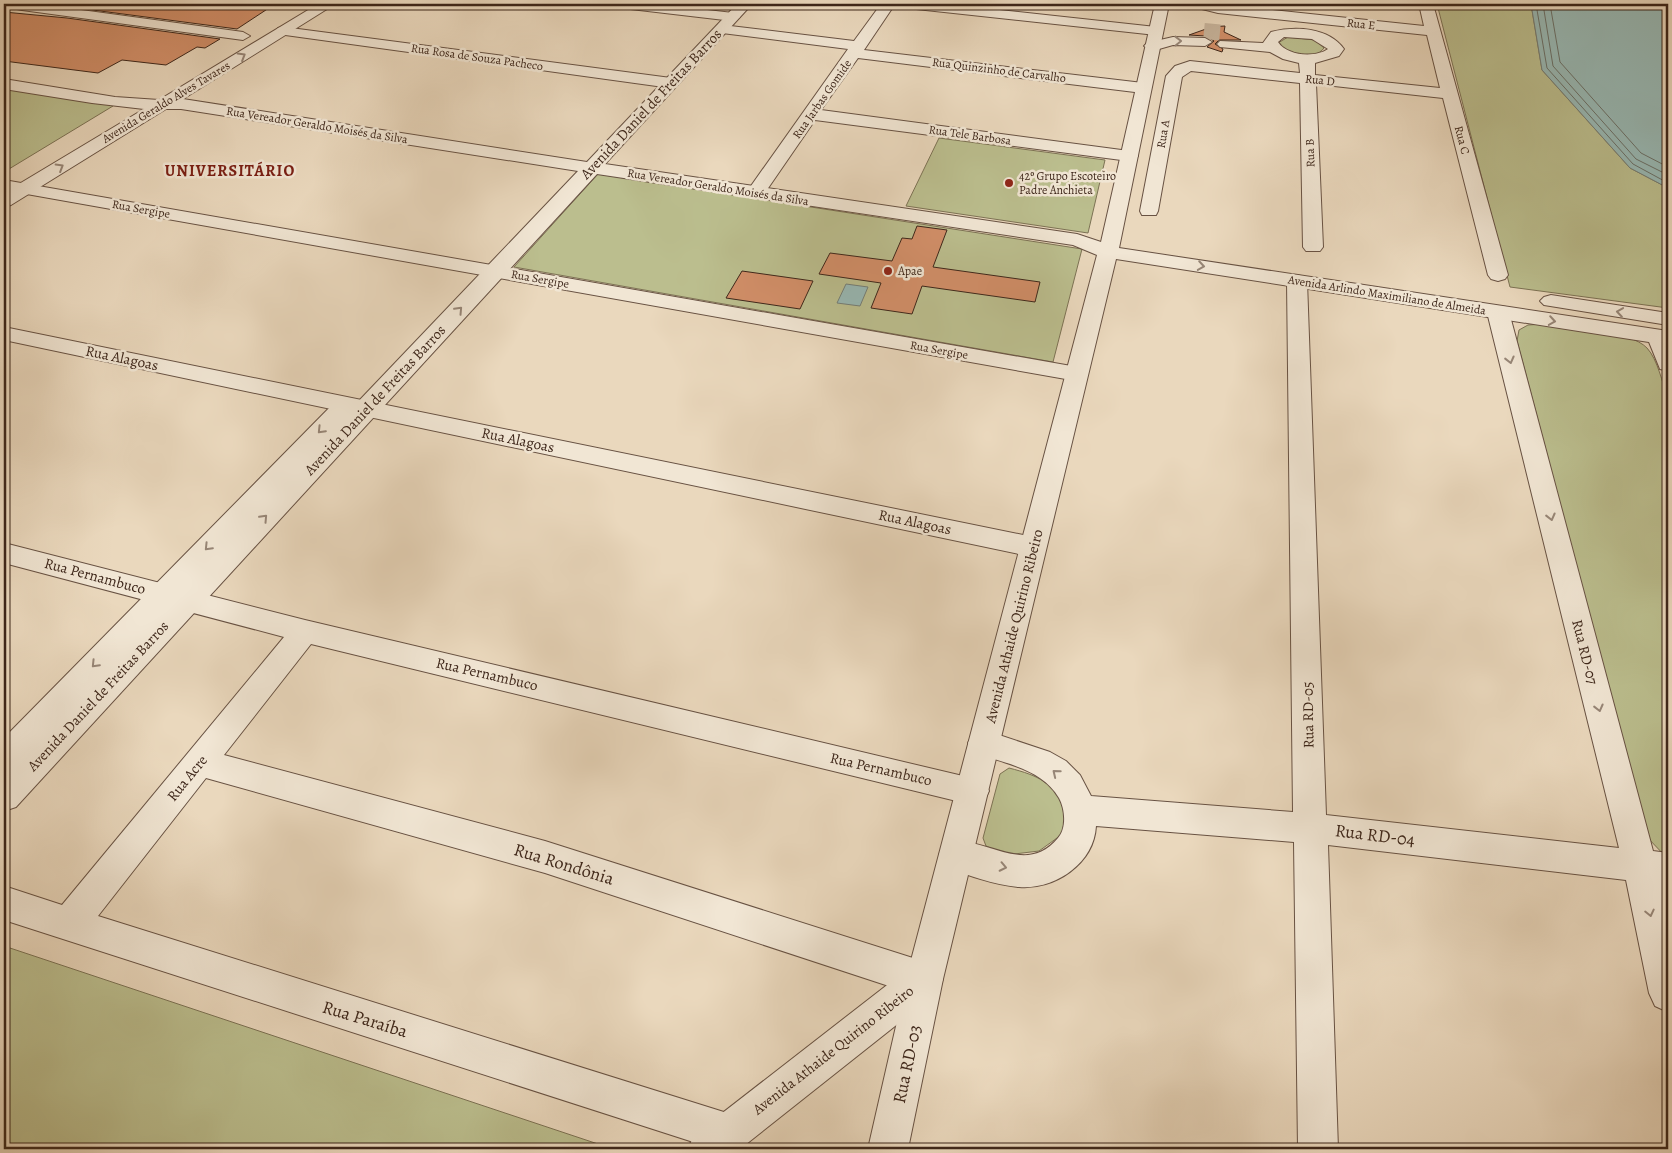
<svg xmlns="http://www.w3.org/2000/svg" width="1672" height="1153" viewBox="0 0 1672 1153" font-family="Alegreya,serif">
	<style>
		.green { fill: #bbbe8e; stroke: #7c7254 }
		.water { fill: #98b9b5; stroke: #747e77 }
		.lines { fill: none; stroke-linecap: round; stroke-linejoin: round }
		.shore { stroke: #6a7068; stroke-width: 1 }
		.building { fill: #d28f69; stroke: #3d261a }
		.minor-tunnel { stroke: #c7b49c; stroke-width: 16; stroke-dasharray: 16 8; stroke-linecap: butt }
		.minor-casing { stroke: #685243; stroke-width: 2 }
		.tertiary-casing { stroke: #685243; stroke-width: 2 }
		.minor { fill: #f1e6d4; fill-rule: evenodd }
		.tertiary { fill: #f1e6d4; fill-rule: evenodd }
		.oneway { stroke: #978677 }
		.poi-dot { fill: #8f2418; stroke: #f1e6d4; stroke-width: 2 }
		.labels { text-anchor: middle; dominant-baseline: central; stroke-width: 5; stroke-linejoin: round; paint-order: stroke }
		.far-street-label { font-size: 12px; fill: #3d261a; stroke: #f1e6d4 }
		.far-poi-label { font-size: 12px; fill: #3d261a; stroke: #f1e6d4; text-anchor: start }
		.street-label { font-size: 15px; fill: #3d261a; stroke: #f1e6d4 }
		.far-district-label { font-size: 16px; font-weight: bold; letter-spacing: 1px; fill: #7a1f14; stroke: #f1e6d4 }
		.near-street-label { font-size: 18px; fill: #3d261a; stroke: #f1e6d4 }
	</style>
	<rect width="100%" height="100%" fill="#ead8bd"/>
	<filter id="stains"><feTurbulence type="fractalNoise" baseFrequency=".004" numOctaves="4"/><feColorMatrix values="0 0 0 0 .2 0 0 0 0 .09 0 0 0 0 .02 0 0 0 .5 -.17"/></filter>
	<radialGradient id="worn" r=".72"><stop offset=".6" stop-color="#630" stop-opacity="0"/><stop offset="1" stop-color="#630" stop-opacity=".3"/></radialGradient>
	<g class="green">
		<polygon points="1437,4 1531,4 1542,70 1630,168 1668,188 1668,308 1510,287"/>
		<path d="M 1288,37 L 1315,40 L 1324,48 C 1315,61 1287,54 1278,43 Z"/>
		<polygon points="4,88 110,104 113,106 4,172"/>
		<polygon points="939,138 1105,160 1088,233 906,206"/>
		<polygon points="598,174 1082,249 1053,362 514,267"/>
		<path d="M 1543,324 C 1568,328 1630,330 1647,348 C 1658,360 1662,383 1668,398 L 1668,859 L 1645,835 L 1580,593 L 1548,458 L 1517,341 L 1519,330 L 1528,325 Z"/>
		<path d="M 1009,768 C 1040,776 1051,782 1069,810 L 1064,833 L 1039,851 L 1006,855 L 986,846 L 983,838 L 1000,774 Z"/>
		<polygon points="4,946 613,1149 4,1149"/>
	</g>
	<g class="water">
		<polygon points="1531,4 1668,4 1668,188 1630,168 1542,70"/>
		<polygon points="846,284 868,287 860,306 837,303"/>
	</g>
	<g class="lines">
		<g class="shore">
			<polyline points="1536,4 1547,68 1633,164 1668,183"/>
			<polyline points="1543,4 1553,66 1636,159 1668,175"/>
			<polyline points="1550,4 1560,62 1641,153 1668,167"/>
		</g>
	</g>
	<g class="building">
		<polygon points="95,4 275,4 237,29 85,9"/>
		<polygon points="4,12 67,18 220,39 205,48 197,47 166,65 122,60 98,73 4,61"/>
		<polygon points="1225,26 1224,32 1241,40 1219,40 1215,44 1223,49 1222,52 1207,47 1214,41 1206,36 1189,35 1206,29 1206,27"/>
		<polygon points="917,226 947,230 933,267 1040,282 1035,302 922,286 912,314 871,308 881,283 819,274 830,253 892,261 902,238 912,239"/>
		<polygon points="742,271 813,281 800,309 726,298"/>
	</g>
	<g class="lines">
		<polyline class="minor-tunnel" points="1204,31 1225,33"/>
		<g class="minor-casing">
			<g id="minor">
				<polygon points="16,4 37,4 243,32 250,36 243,40 22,10 17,9 15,6"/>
				<polygon points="615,4 656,4 733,13 740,17 733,21 622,8"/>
				<polygon points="881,4 895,4 864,50 1143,83 1151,88 1143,93 858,58 821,110 1129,151 1135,152 1138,156 1135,160 1129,161 815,120 762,197 748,197 746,193 848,49 722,33 715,29 722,25 854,41"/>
				<polygon points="900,4 944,4 1156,27 1163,31 1156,35 907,8"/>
				<path d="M 1192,4 L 1214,4 L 1424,26 L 1419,4 L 1433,4 L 1508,275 L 1505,279 L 1498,281 L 1491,279 L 1488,275 L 1443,98 L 1316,84 L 1323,247 L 1320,251 L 1306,251 L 1303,247 L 1300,83 L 1191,71 L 1182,77 L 1158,211 L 1156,215 L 1142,215 L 1140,211 L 1166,76 L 1175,66 L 1190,61 L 1300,73 L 1299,63 L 1283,59 L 1270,52 L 1220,47 L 1217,44 L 1220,41 L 1263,43 L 1271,32 C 1295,26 1328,27 1344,49 L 1339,56 L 1315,63 L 1315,75 L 1440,88 L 1427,35 L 1218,13 L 1194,7 ZM 1284,37 L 1312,39 L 1328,49 C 1315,58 1287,56 1278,42 Z"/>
				<polygon points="283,27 671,78 679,83 671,88 278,34 276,31 278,28"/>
				<polygon points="1173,37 1205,38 1212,42 1205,46 1173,45 1152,51 1144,46 1147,43"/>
				<polygon points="4,180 1077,367 1085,369 1088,374 1085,379 1077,381 4,190"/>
				<path d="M 1297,275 L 1304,277 L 1307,281 L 1326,815 L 1619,848 L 1487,312 L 1490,307 L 1498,306 L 1506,307 L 1509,312 L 1653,851 L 1668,853 L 1668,885 L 1662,884 L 1668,913 L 1668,1012 L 1655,1006 L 1649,993 L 1626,880 L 1328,845 L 1338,1149 L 1298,1149 L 1294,842 L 1096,826 C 1094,864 1054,890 1019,887 C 994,885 967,875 944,866 L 939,855 L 944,844 C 981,830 1023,880 1058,838 C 1067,828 1065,809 1059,798 C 1042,768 1002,763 973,752 L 968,743 L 973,734 L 984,730 L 1050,752 L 1066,761 L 1080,775 L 1091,796 L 1293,812 L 1287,281 L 1290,277 Z"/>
				<polygon points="4,327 1033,537 1042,540 1046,547 1042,554 1033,557 4,340"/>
				<polygon points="1658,330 1666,332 1668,336 1668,371 1660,369 1647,337 1650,332"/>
				<polygon points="4,543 305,620 984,781 989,791 984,801 973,805 311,644 224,755 545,841 938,966 943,979 908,1149 868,1149 904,991 545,873 206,778 98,916 727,1113 741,1119 747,1133 741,1147 715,1149 4,920 4,886 62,905 284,637 4,563"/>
			</g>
		</g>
		<g class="tertiary-casing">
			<g id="tertiary">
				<polygon points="318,4 335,4 183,99 587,162 737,4 752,4 605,164 1077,234 1101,242 1155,4 1169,4 1119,248 1668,331 1668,345 1116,259 943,979 938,992 740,1149 688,1149 694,1135 909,968 1097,255 1073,245 597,174 16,807 4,811 4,775 7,772 4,773 4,738 335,402 343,400 351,402 354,406 578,171 181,109 166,109 11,205 4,207 4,193 144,109 92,103 4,89 4,79 115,97 159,100"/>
				<polygon points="1551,295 1668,313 1668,325 1544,305 1540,301 1544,297"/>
			</g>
		</g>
		<use href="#minor" class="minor"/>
		<use href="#tertiary" class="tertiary"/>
	</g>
	<defs><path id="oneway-chevron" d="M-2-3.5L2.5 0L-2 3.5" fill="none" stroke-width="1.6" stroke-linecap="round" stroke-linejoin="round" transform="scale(1.25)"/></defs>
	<g class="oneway">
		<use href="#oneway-chevron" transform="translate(1178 41) rotate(-1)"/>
		<use href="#oneway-chevron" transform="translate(242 56) rotate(-31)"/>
		<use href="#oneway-chevron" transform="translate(60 167) rotate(-31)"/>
		<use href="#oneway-chevron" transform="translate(1201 266) rotate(9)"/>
		<use href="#oneway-chevron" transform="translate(459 310) rotate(-47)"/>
		<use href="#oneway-chevron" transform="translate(1620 312) rotate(-172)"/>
		<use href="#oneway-chevron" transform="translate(1552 321) rotate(9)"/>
		<use href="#oneway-chevron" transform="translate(1510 360) rotate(76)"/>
		<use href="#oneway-chevron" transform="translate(321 430) rotate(134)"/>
		<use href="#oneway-chevron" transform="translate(1551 517) rotate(76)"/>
		<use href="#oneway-chevron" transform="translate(264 518) rotate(-47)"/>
		<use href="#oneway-chevron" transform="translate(208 547) rotate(134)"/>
		<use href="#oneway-chevron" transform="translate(95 664) rotate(134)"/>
		<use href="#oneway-chevron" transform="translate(1599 708) rotate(76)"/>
		<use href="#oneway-chevron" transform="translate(1056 773) rotate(-141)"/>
		<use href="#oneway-chevron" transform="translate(1003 867) rotate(12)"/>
		<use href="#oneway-chevron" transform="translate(1650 913) rotate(77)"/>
	</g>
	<g class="poi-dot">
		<circle cx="1009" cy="183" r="5"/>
		<circle cx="888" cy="271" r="5"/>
	</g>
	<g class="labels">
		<g class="far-street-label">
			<text transform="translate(1361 24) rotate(6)">Rua E</text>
			<text transform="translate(477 57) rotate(8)">Rua Rosa de Souza Pacheco</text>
			<text transform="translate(999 70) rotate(7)">Rua Quinzinho de Carvalho</text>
			<text transform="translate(1320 80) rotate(6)">Rua D</text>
			<text transform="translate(822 99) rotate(-55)">Rua Jarbas Gomide</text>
			<text transform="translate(166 102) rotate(-31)">Avenida Geraldo Alves Tavares</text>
			<text transform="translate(317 125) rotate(9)">Rua Vereador Geraldo Moisés da Silva</text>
			<text transform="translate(1163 134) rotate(-80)">Rua A</text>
			<text transform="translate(970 135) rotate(8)">Rua Tele Barbosa</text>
			<text transform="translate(1462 140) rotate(75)">Rua C</text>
			<text transform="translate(1310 153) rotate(-92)">Rua B</text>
			<text transform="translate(718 187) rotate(9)">Rua Vereador Geraldo Moisés da Silva</text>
			<text transform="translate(141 209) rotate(10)">Rua Sergipe</text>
			<text transform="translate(540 279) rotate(10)">Rua Sergipe</text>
			<text transform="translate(1387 295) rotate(9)">Avenida Arlindo Maximiliano de Almeida</text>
			<text transform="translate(939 350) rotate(10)">Rua Sergipe</text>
		</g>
		<g class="far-poi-label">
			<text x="1019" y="176">42º Grupo Escoteiro<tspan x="1019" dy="14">Padre Anchieta</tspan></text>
			<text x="898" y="271">Apae</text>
		</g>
		<g class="street-label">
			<text transform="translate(651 104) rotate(-47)">Avenida Daniel de Freitas Barros</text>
			<text transform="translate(122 358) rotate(12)">Rua Alagoas</text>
			<text transform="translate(375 400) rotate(-47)">Avenida Daniel de Freitas Barros</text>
			<text transform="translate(518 440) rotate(12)">Rua Alagoas</text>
			<text transform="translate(915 522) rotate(12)">Rua Alagoas</text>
			<text transform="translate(95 576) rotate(15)">Rua Pernambuco</text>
			<text transform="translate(1014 626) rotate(-76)">Avenida Athaide Quirino Ribeiro</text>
			<text transform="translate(1585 652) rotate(76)">Rua RD-07</text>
			<text transform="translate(487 674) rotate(13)">Rua Pernambuco</text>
			<text transform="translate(98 696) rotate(-47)">Avenida Daniel de Freitas Barros</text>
			<text transform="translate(1308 715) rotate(-91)">Rua RD-05</text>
			<text transform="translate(881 769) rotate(13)">Rua Pernambuco</text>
			<text transform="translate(187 778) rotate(-51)">Rua Acre</text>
			<text transform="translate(833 1050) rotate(-38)">Avenida Athaide Quirino Ribeiro</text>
		</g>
		<g class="far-district-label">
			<text x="230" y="171">UNIVERSITÁRIO</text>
		</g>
		<g class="near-street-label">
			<text transform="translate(1375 835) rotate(7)">Rua RD-04</text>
			<text transform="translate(564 864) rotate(17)">Rua Rondônia</text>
			<text transform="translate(365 1019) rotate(17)">Rua Paraíba</text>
			<text transform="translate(907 1064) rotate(-78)">Rua RD-03</text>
		</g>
	</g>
	<rect width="1672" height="1153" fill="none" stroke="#ead8bd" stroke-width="20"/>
	<rect x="5" y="5" width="1662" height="1143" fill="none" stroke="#3d261a" stroke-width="2.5"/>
	<rect x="10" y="10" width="1652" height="1133" fill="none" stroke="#3d261a"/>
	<rect width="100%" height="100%" filter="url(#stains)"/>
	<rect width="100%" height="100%" fill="url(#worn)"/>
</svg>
